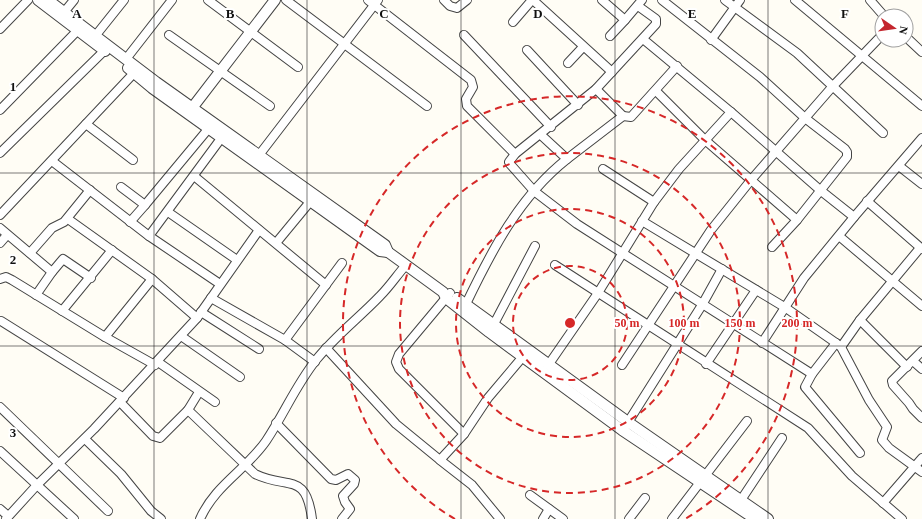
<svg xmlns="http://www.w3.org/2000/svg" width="922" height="519" viewBox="0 0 922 519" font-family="Georgia,serif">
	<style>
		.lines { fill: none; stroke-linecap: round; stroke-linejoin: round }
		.minor-casing { stroke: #444; stroke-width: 10 }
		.tertiary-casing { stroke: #444; stroke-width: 12 }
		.minor { stroke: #fff; stroke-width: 8 }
		.tertiary { stroke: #fff; stroke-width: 10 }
		.grid { fill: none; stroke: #111; stroke-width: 1; stroke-opacity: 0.55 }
		.ring { fill: none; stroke: #d62828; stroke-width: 2; stroke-dasharray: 7 5 }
		.grid-label { font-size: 13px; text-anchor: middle; font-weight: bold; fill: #111; stroke: #fff; stroke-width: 4; stroke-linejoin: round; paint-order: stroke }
		.centre { fill: #d62828; stroke: #fff; stroke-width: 2 }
		.ring-label { font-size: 12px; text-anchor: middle; font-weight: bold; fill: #d62828; stroke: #fff; stroke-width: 4; stroke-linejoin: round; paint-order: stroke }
	</style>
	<rect width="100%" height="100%" fill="#fffdf5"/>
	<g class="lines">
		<g class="minor-casing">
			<g id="minor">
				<polyline points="208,0 298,67"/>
				<polyline points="286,0 427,106"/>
				<polyline points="368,0 471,80 473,87 466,99 467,106 515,154"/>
				<polyline points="444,0 450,6 457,8 467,0"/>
				<polyline points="533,0 612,72"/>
				<polyline points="602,0 625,20 610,36"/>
				<polyline points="725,0 797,53 883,133"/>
				<polyline points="795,0 922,106"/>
				<polyline points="870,0 884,16"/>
				<polyline points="638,6 656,19 656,24 596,89 515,154 509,162 510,164 534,191 577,224 812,374 836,343"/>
				<polyline points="65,11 74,0"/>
				<polyline points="625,20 642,0"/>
				<polyline points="513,22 532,0"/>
				<polyline points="0,29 28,0"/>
				<polyline points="96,35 124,0"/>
				<polyline points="169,35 270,106"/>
				<polyline points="464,35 551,127"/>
				<polyline points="906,37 922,52"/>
				<polyline points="643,39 731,112 820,190 854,217 922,138"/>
				<polyline points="711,40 740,0"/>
				<polyline points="527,50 578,105"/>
				<polyline points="126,59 172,0"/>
				<polyline points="568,63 583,47"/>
				<polyline points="656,91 705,140 797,220 847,157 847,152 845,149 805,118 760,77 662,0"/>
				<polyline points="0,110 78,30"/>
				<polyline points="623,116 631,117 677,66"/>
				<polyline points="86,124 133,160"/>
				<polyline points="0,153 105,50"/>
				<polyline points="256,159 378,0"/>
				<polyline points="567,159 623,116 596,89"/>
				<polyline points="52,161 149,236 220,284"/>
				<polyline points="899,166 922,184"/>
				<polyline points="603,169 654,202"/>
				<polyline points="194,176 326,285"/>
				<polyline points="121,187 145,205 130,222"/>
				<polyline points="867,201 922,249"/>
				<polyline points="145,205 209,128"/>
				<polyline points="168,212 237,260"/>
				<polyline points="0,215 134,73"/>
				<polyline points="68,219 152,279 197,318"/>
				<polyline points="642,221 786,308 836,343 841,347 869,400 887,427 882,440 889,448 922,472"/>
				<polyline points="0,228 52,272 36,295"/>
				<polyline points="149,236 225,133"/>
				<polyline points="839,236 922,306"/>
				<polyline points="0,243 7,235"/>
				<polyline points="276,243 314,197"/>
				<polyline points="772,247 797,220"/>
				<polyline points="30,253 52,228 64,222 90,190"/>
				<polyline points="555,265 808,428 852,476 902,519"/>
				<polyline points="52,272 63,259 91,278"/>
				<polyline points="0,279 6,277 12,280 105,337 155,365"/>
				<polyline points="450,293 399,354 396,362 399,369 464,434"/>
				<polyline points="211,298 285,340 315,362"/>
				<path d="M 466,304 C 492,250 519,197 567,159 L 541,135"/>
				<polyline points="62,311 112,250"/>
				<polyline points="201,312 259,349"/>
				<polyline points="1,321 124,398"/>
				<polyline points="494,324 535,246"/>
				<polyline points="181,336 240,377"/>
				<polyline points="105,337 152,279"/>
				<polyline points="285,340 342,263"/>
				<polyline points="762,343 804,278 854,217"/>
				<polyline points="841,347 860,320"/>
				<polyline points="326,348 396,424 440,460"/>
				<polyline points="922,351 892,381 893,385 909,403 913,409 922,418"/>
				<polyline points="913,361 922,369"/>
				<polyline points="158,362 215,402"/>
				<polyline points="549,364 598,293 654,202 679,169 731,112"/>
				<polyline points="706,364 756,290"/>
				<polyline points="622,365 711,230 751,180 833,86 882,35"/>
				<polyline points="907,367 860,320 920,248"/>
				<polyline points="812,374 805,387 860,453"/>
				<polyline points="120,402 153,436 160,438 188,410 199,392"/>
				<polyline points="0,407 108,511"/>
				<path d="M 188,410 L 255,474 C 288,490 306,471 312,519"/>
				<polyline points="276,423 331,479 336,480 348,474 355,480 354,484 343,496 345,502 350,509 342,519"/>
				<polyline points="625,427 702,305 722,269"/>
				<polyline points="85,439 121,474 151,511 161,519"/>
				<polyline points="0,451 74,519"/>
				<polyline points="530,495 563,519"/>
				<polyline points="741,500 782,438"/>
				<polyline points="883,503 922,458"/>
				<polyline points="0,509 8,516"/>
				<polyline points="6,519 37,485 94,429 197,318 259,230"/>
				<path d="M 200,519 C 215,485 246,470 266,441 C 284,414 296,385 316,360 C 335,336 359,318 380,296 C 390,286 397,275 406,265"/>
				<polyline points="500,519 472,485 440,460 464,434 488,398 526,353"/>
				<polyline points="543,519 549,509"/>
				<polyline points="629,519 645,498"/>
				<polyline points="672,519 747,421"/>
			</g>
		</g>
		<g class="tertiary-casing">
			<g id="tertiary">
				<polyline points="38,0 105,51"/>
				<polyline points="48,0 156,82 385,245 388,252 443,292 446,298 489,332 622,430 755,519"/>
				<polyline points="128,68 152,88 380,251 388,252"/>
				<polyline points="189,112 275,0"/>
				<polyline points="457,298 628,422 768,519"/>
			</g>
		</g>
		<use href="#minor" class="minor"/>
		<use href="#tertiary" class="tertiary"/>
	</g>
	<path class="grid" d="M 154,0 L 154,519M 307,0 L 307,519M 461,0 L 461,519M 615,0 L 615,519M 768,0 L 768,519M 0,173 L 922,173M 0,346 L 922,346"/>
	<g class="ring">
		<circle cx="570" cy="323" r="57"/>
		<circle cx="570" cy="323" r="114"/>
		<circle cx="570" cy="323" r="170"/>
		<path d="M455 519A227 227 0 1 1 685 519"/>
	</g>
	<g class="grid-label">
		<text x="77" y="18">A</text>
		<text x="230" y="18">B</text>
		<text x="384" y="18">C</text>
		<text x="538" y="18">D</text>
		<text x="692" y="18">E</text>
		<text x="845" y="18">F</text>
		<text x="13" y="91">1</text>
		<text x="13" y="264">2</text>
		<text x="13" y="437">3</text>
	</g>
	<circle cx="570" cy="323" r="6" class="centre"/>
	<g class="ring-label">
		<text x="627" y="327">50 m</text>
		<text x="684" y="327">100 m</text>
		<text x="740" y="327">150 m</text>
		<text x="797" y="327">200 m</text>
	</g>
	<g transform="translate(894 28) rotate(103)"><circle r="19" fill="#ffffff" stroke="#a0a0a0"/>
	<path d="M0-3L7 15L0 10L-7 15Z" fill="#c4262e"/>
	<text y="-6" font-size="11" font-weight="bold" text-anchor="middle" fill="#111111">N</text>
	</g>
</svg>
